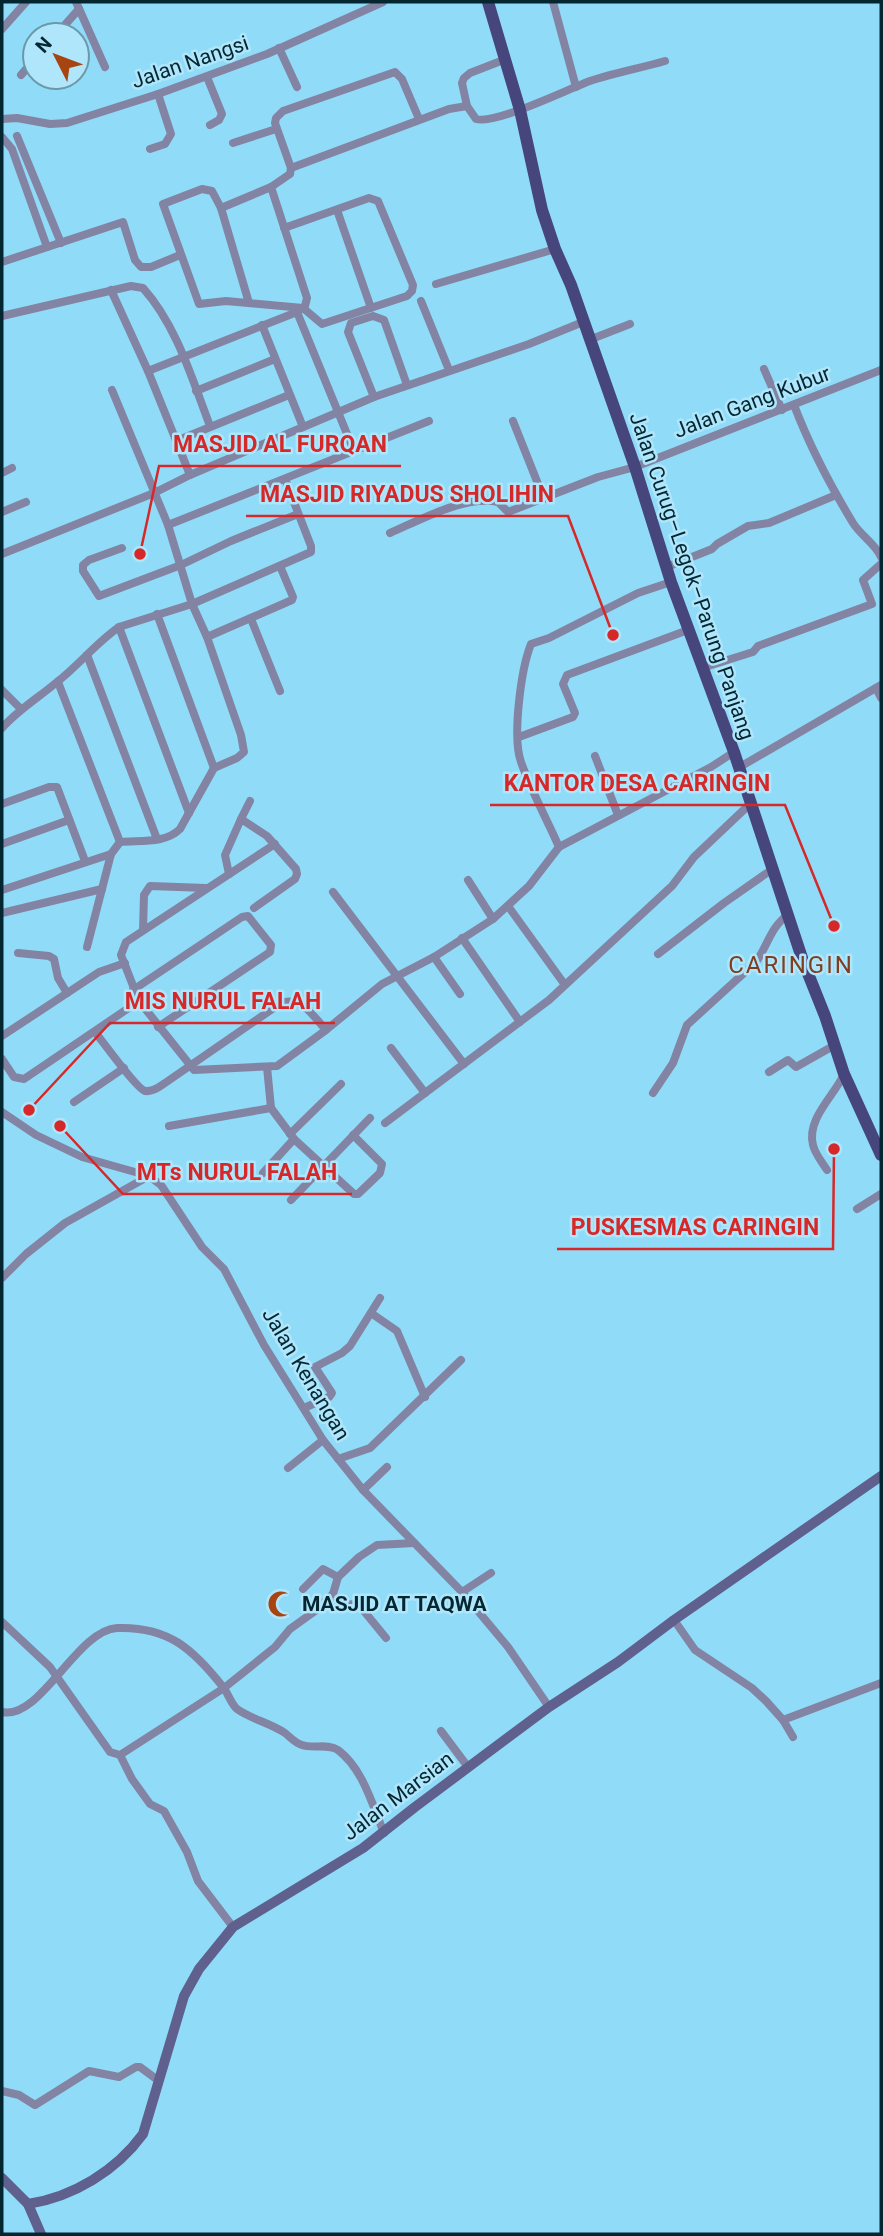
<svg xmlns="http://www.w3.org/2000/svg" width="883" height="2236" viewBox="0 0 883 2236" font-family="Roboto,sans-serif">
	<style>
		.lines { fill: none; stroke-linecap: round; stroke-linejoin: round }
		.street { stroke: #8384a4; stroke-width: 8 }
		.secondary { stroke: #5f608d; stroke-width: 10 }
		.primary { stroke: #47467c; stroke-width: 12 }
		.labels { text-anchor: middle; dominant-baseline: central; stroke-width: 5; stroke-linejoin: round; paint-order: stroke }
		.street-label { font-size: 21px; fill: #042630; stroke: #afe6fb }
		.poi-label { font-size: 21px; font-weight: bold; fill: #042630; stroke: #afe6fb; text-anchor: start }
		.quarter-label { font-size: 24px; letter-spacing: 2px; fill: #803e21; stroke: #afe6fb }
		.leader { fill: none; stroke: #d62828; stroke-width: 2.5 }
		.callout-dot { fill: #d62828; stroke: #afe6fb; stroke-width: 2.5 }
		.callout-label { font-size: 23px; text-anchor: middle; font-weight: bold; fill: #d62828; stroke: #afe6fb; stroke-width: 5; stroke-linejoin: round; paint-order: stroke }
	</style>
	<rect width="100%" height="100%" fill="#90dcf8"/>
	<g class="lines">
		<g class="street">
			<polyline points="76,2 105,67"/>
			<polyline points="553,2 576,87"/>
			<polyline points="2,29 26,2"/>
			<polyline points="56,35 79,9"/>
			<polyline points="279,48 297,87"/>
			<path d="M 506,59 L 470,73 L 464,78 L 462,83 L 467,106 L 476,119 C 495,125 568,89 590,81 C 614,73 641,68 665,61"/>
			<polyline points="21,75 35,59"/>
			<polyline points="207,77 222,114 219,120 210,125"/>
			<polyline points="2,119 17,118 50,124 67,123 158,94 267,54 383,2"/>
			<polyline points="17,136 61,243"/>
			<polyline points="2,137 12,149 47,247"/>
			<polyline points="233,143 276,129"/>
			<polyline points="150,149 165,144 171,134 158,94"/>
			<polyline points="291,168 449,109 467,106"/>
			<polyline points="221,208 271,187 290,174 291,168 275,123 276,118 283,111 395,72 402,79 419,119"/>
			<polyline points="337,210 371,308"/>
			<polyline points="2,262 123,222 135,260 141,267 151,267 180,255"/>
			<polyline points="436,284 555,249"/>
			<polyline points="111,290 148,371 190,475"/>
			<polyline points="421,301 449,370"/>
			<polyline points="249,303 221,208 212,191 202,189 163,204 199,304 226,301 303,308 322,324 407,296 412,291 413,285 378,201 369,198 284,228"/>
			<polyline points="297,312 354,451"/>
			<path d="M 2,316 L 131,286 L 143,288 C 177,326 192,379 210,426"/>
			<polyline points="262,325 303,427"/>
			<polyline points="589,340 630,324"/>
			<polyline points="764,369 782,410"/>
			<polyline points="148,371 297,312 305,306 307,298 271,187"/>
			<polyline points="196,391 275,359"/>
			<polyline points="374,397 348,332 351,323 373,316 384,320 407,385"/>
			<path d="M 794,405 C 810,447 830,485 853,523 C 861,536 876,544 881,557"/>
			<polyline points="513,421 544,499"/>
			<polyline points="176,441 289,395"/>
			<polyline points="2,473 12,468"/>
			<polyline points="2,512 26,502"/>
			<polyline points="168,525 429,421"/>
			<path d="M 390,533 C 420,520 465,495 498,502 L 508,512 L 598,477 L 635,467 L 881,370"/>
			<polyline points="122,548 89,560 83,565 83,571 99,596 181,565 231,541 298,514"/>
			<polyline points="2,554 154,493 190,475 374,397 529,344 583,322"/>
			<polyline points="667,567 712,549 717,544 748,526 769,523 836,495"/>
			<polyline points="157,614 214,768"/>
			<polyline points="251,619 280,691"/>
			<polyline points="207,637 292,600 293,597 280,566"/>
			<polyline points="87,655 157,839"/>
			<polyline points="702,668 753,652 758,646 872,604 863,580 881,564"/>
			<polyline points="58,682 120,842"/>
			<polyline points="876,688 881,698"/>
			<polyline points="2,690 21,709"/>
			<path d="M 2,728 C 18,710 38,698 57,682 C 79,665 96,643 119,627"/>
			<polyline points="519,737 573,717 575,713 563,684 567,675 688,630"/>
			<polyline points="595,756 618,815"/>
			<polyline points="738,768 881,685"/>
			<polyline points="2,804 49,787 57,787 85,861"/>
			<polyline points="189,813 119,627 192,604 311,552 311,546 285,479"/>
			<polyline points="241,819 250,801"/>
			<polyline points="2,844 69,820"/>
			<polyline points="275,844 126,942 121,955 139,1001 194,1070 277,1066 326,1030"/>
			<path d="M 559,847 C 547,819 531,791 521,762 C 512,737 521,669 531,644 L 549,638 L 638,593 L 671,582"/>
			<polyline points="229,874 225,855 241,819 267,836 296,869 297,874 295,879 254,908"/>
			<polyline points="468,880 493,919"/>
			<path d="M 2,890 L 111,854 L 120,842 C 140,840 165,844 180,829 L 214,768 L 237,758 L 244,752 L 241,735 L 207,637 L 192,604 L 168,525 L 112,390"/>
			<polyline points="333,892 464,1064"/>
			<polyline points="508,906 565,985"/>
			<polyline points="2,913 102,889"/>
			<polyline points="143,930 144,895 150,886 206,888"/>
			<polyline points="462,938 520,1022"/>
			<polyline points="87,947 111,854"/>
			<polyline points="18,953 49,956 54,959 58,978 67,993"/>
			<polyline points="658,954 724,903 774,868"/>
			<polyline points="434,957 460,994"/>
			<polyline points="133,990 242,917 248,916 271,945 270,952 158,1027"/>
			<path d="M 95,1032 C 103,1042 137,1089 145,1091 C 153,1092 159,1087 165,1083 L 281,1003 C 302,996 313,1016 326,1030 L 382,984 L 434,957 L 493,919 L 529,886 L 559,847 L 711,767 L 734,752"/>
			<polyline points="2,1036 99,972 125,963"/>
			<polyline points="391,1048 425,1093"/>
			<polyline points="2,1059 14,1077 24,1079 139,1001"/>
			<polyline points="267,1067 271,1108"/>
			<polyline points="769,1072 788,1060 796,1067 835,1045"/>
			<path d="M 653,1093 L 673,1063 L 687,1025 L 756,962 C 768,945 771,926 789,914"/>
			<polyline points="74,1102 124,1068"/>
			<polyline points="2,1112 36,1135 82,1157 149,1176 161,1185 202,1247 224,1269 264,1345 323,1440 363,1490 462,1592 508,1647 549,1707"/>
			<polyline points="385,1123 549,1000 672,886 694,857 751,803"/>
			<polyline points="169,1126 271,1108 294,1139 354,1194 358,1194 380,1173 382,1164 353,1135"/>
			<polyline points="290,1134 341,1084"/>
			<path d="M 827,1170 C 822,1162 815,1154 813,1145 C 806,1119 835,1095 844,1074"/>
			<polyline points="263,1173 294,1139"/>
			<polyline points="291,1200 370,1118"/>
			<polyline points="857,1209 881,1194"/>
			<polyline points="2,1278 26,1254 65,1223 149,1176"/>
			<polyline points="371,1313 397,1331 425,1397"/>
			<polyline points="304,1408 329,1397 332,1393 315,1367 342,1353 350,1346 380,1298"/>
			<polyline points="338,1459 370,1448 461,1360"/>
			<polyline points="288,1468 323,1440"/>
			<polyline points="363,1490 387,1467"/>
			<polyline points="303,1589 323,1569 338,1577"/>
			<polyline points="462,1592 491,1573"/>
			<polyline points="324,1602 359,1605 386,1638"/>
			<polyline points="674,1620 695,1650 752,1688 766,1701 783,1720 793,1737"/>
			<polyline points="2,1622 50,1667 110,1752 120,1755 224,1688 275,1647 290,1629 315,1611 333,1594 338,1577 359,1557 377,1545 414,1543"/>
			<path d="M 2,1712 C 40,1721 77,1630 117,1628 C 168,1626 193,1649 223,1687 C 228,1693 231,1704 237,1709 C 251,1719 270,1723 285,1733 C 290,1737 295,1743 302,1745 C 313,1749 328,1743 338,1750 C 363,1769 372,1804 384,1833"/>
			<polyline points="783,1720 881,1683"/>
			<polyline points="441,1731 468,1767"/>
			<polyline points="120,1755 132,1779 150,1804 164,1811 187,1852 198,1881 233,1927"/>
			<polyline points="2,2091 19,2095 35,2105 89,2071 119,2077 136,2067 140,2067 159,2081"/>
		</g>
		<g class="secondary">
			<polyline points="2,2178 28,2204 41,2234"/>
			<path d="M 28,2204 C 73,2197 116,2171 143,2134 L 184,1996 L 199,1969 L 233,1927 L 363,1848 L 415,1807 L 549,1707 L 618,1662 L 674,1620 L 881,1476"/>
		</g>
		<polyline class="primary" points="488,2 520,110 542,210 555,249 571,285 635,467 671,582 734,752 803,961 825,1016 844,1074 881,1155"/>
	</g>
	<defs>
		<g id="mosque-bare" transform="scale(2.1)"><path d="M3.5-4.9A6 6 0 1 0 3.5 4.9A5 5 0 1 1 3.5-4.9Z" fill="#a84410" stroke="#afe6fb" stroke-width="2.5" paint-order="stroke"/></g>
	</defs>
	<g fill-rule="evenodd">
		<use href="#mosque-bare" x="281" y="1604"/>
	</g>
	<g class="labels">
		<g class="street-label">
			<text transform="translate(190 62) rotate(-19)">Jalan Nangsi</text>
			<text transform="translate(752 402) rotate(-21)">Jalan Gang Kubur</text>
			<text transform="translate(692 576) rotate(71)">Jalan Curug–Legok–Parung Panjang</text>
			<text transform="translate(306 1374) rotate(59)">Jalan Kenangan</text>
			<text transform="translate(398 1796) rotate(-37)">Jalan Marsian</text>
		</g>
		<g class="poi-label">
			<text x="302" y="1604">MASJID AT TAQWA</text>
		</g>
		<g class="quarter-label">
			<text x="791" y="965">CARINGIN</text>
		</g>
	</g>
	<path class="leader" d="M140 554L159 466H401M613 635L568 516H246M834 926L785 805H490M29 1110L110 1023H335M60 1126L123 1194H352M834 1149L833 1249H557"/>
	<g class="callout-dot">
		<circle cx="140" cy="554" r="7"/>
		<circle cx="613" cy="635" r="7"/>
		<circle cx="834" cy="926" r="7"/>
		<circle cx="29" cy="1110" r="7"/>
		<circle cx="60" cy="1126" r="7"/>
		<circle cx="834" cy="1149" r="7"/>
	</g>
	<g class="callout-label">
		<text x="280" y="452">MASJID AL FURQAN</text>
		<text x="407" y="502">MASJID RIYADUS SHOLIHIN</text>
		<text x="637" y="791">KANTOR DESA CARINGIN</text>
		<text x="223" y="1009">MIS NURUL FALAH</text>
		<text x="237" y="1180">MTs NURUL FALAH</text>
		<text x="695" y="1235">PUSKESMAS CARINGIN</text>
	</g>
	<rect width="883" height="2236" fill="none" stroke="#042630" stroke-width="7"/>
	<g transform="translate(56 56) rotate(312)"><circle r="33" fill="#afe6fb" stroke="#6b99aa" stroke-width="2"/>
	<path d="M0-5L12 26L0 18L-12 26Z" fill="#a84410"/>
	<text y="-10" font-size="19" font-weight="bold" text-anchor="middle" fill="#042630">N</text>
	</g>
</svg>
